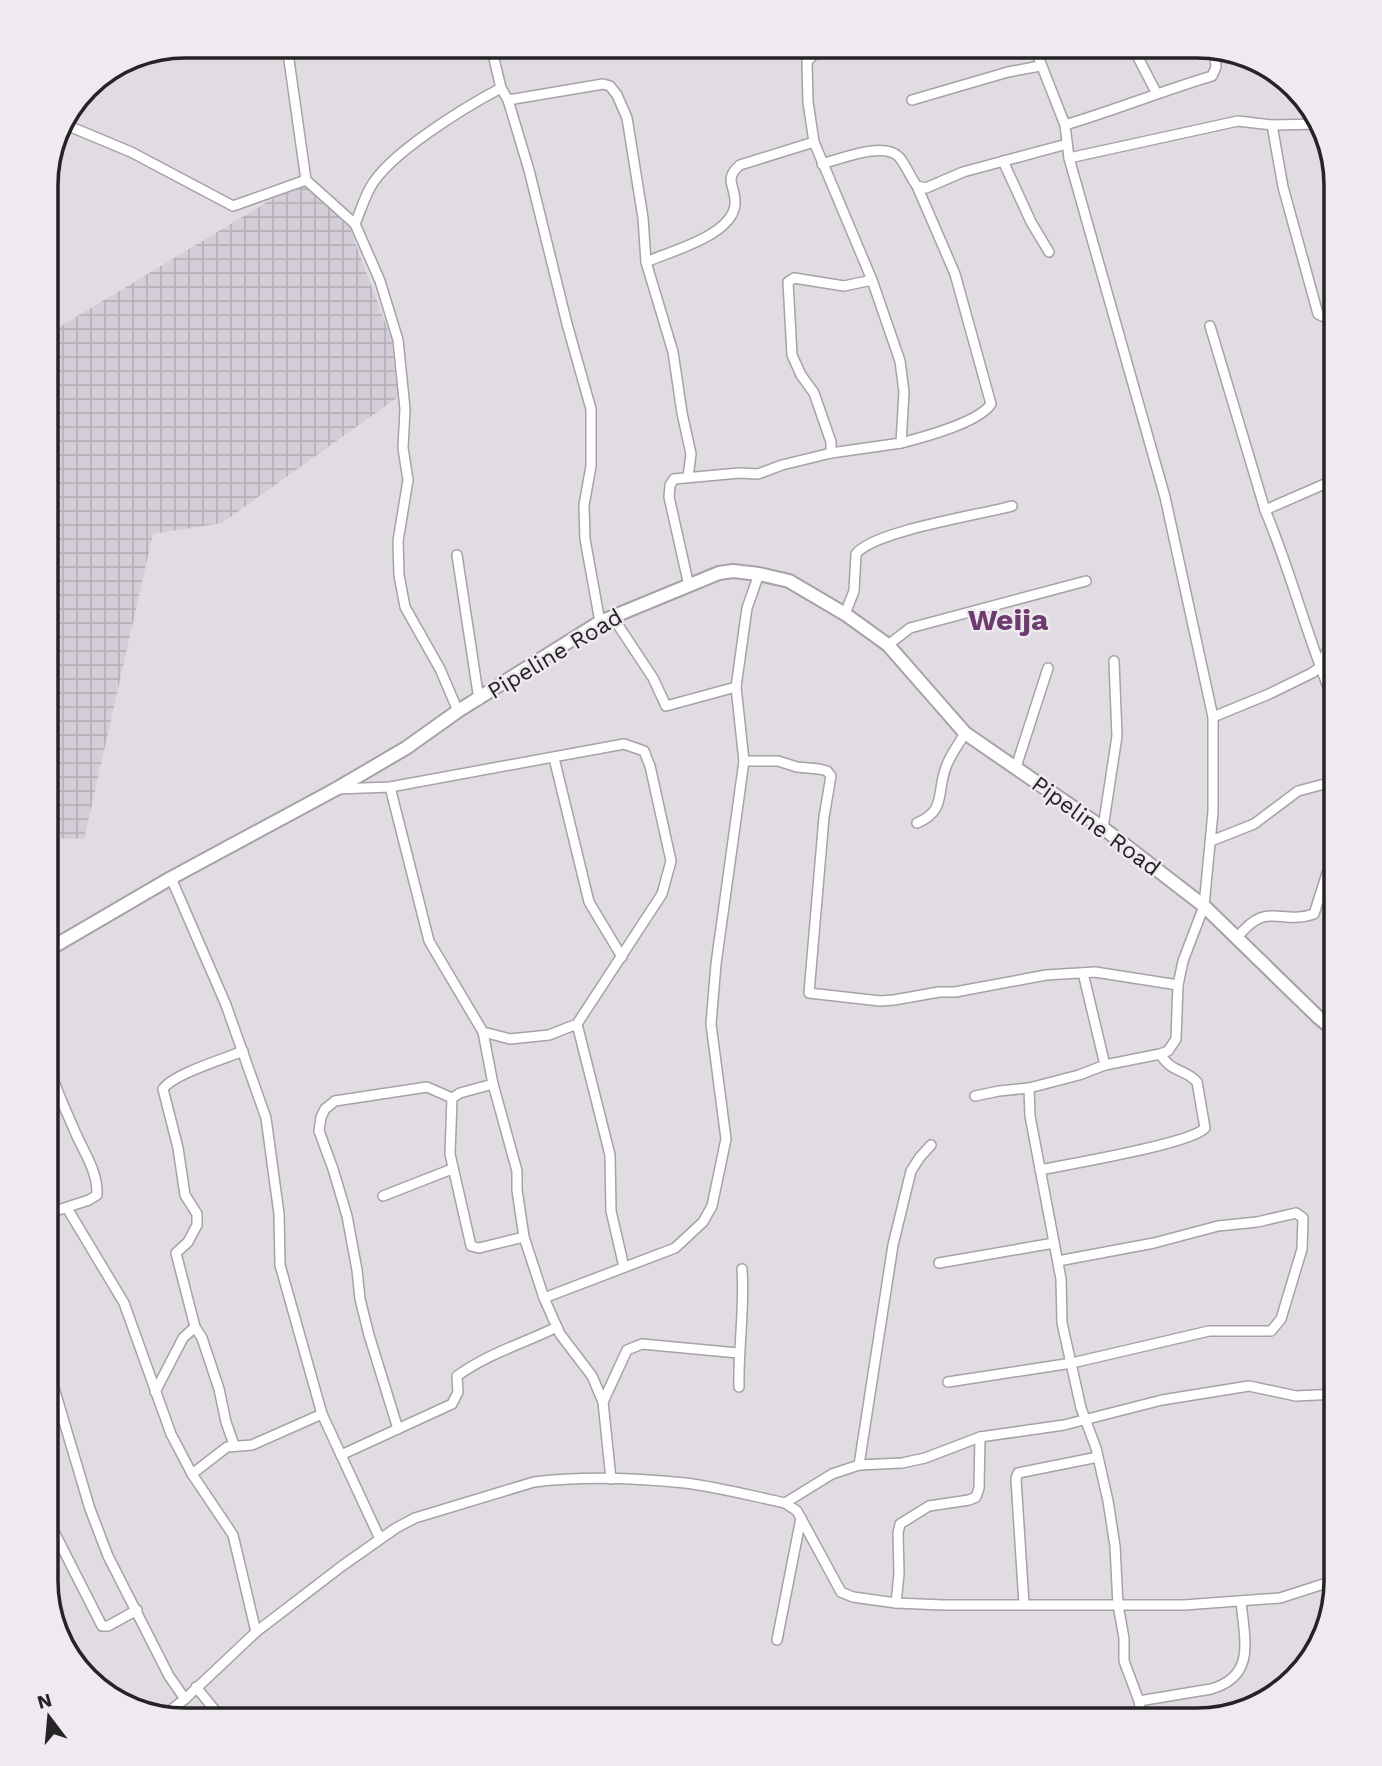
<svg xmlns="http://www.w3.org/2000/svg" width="1382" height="1766" viewBox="0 0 1382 1766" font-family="'Work Sans',sans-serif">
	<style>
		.industrial { fill: url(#industrial-grid) }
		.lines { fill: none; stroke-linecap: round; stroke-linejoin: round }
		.street-casing { stroke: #a6a2a7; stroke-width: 12 }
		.secondary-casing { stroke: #a6a2a7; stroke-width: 16 }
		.street { stroke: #fff; stroke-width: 9 }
		.secondary { stroke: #fff; stroke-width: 12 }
		.labels { text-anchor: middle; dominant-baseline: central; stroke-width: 5; stroke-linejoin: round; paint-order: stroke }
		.street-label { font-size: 23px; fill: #252325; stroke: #eeeaef }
		.district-label { font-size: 30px; font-weight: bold; fill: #6d3b6e; stroke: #eeeaef }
		.rim { fill: none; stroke: #252325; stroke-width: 3.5 }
	</style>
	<defs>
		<pattern id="industrial-grid" width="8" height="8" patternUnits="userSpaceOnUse" patternTransform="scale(1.75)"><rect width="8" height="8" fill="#d5ced8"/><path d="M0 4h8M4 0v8" fill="none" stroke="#b7b1b9"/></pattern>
	</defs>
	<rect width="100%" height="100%" fill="#e0dce2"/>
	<polygon class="industrial" points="304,180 349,226 392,341 398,397 222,523 153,534 84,839 46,838 46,335"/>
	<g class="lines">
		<g class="street-casing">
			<g id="street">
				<polyline points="287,46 306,180"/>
				<polyline points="491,46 501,88 508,100 529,170 567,324 591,409 591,466 584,505 585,539 600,622"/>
				<polyline points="1034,46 1065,125 1069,158 1165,497 1213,717 1213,812 1204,906 1183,961 1178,985 1176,1039 1168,1051 1160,1054 1105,1065 1079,1075 1029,1088 1030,1116 1061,1279 1062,1323 1081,1408 1096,1448 1108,1501 1115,1546 1118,1605 1124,1638 1124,1661 1139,1701 1142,1720"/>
				<polyline points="1132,46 1156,92"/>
				<polyline points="508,100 603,84 610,86 617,95 627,118 643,218 646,262 673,352 682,413 691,454 688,477"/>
				<polyline points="912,100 1008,72 1040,66"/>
				<polyline points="62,120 71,127 131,152 233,206 306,180 355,224 380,281 398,340 405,409 403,448 408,480 398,541 399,575 405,607 440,669 458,711"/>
				<path d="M 1065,125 C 1115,110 1162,91 1212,76 L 1216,67 L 1214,48"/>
				<polyline points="1272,125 1283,187 1318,314 1336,323"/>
				<polyline points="1069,158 1238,121 1272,125 1318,124"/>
				<polyline points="1003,161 1031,222 1049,252"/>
				<path d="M 822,164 C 840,159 884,141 899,157 C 906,165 910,177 917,186 L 926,188 L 963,172 L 1067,144"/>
				<path d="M 355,224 C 360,212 364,199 370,188 C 388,154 465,107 501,88"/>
				<path d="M 646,262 C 671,251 731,236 735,205 C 737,187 722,180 740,165 L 814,142"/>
				<path d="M 1210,326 L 1265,510 C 1292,574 1308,642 1336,706"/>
				<path d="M 901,443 C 924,437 978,423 991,404 L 955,274 L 917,186"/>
				<polyline points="831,453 831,442 814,393 801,375 792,355 788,282 794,278 844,286 872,280"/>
				<polyline points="1265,510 1336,479"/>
				<polyline points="457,555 479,700"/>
				<polyline points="689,586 669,497 670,485 674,479 739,473 758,474 782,465 831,453 901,443 904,392 900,361 872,280 814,142 808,102 807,62 821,46"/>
				<path d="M 845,614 L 854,591 L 856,554 C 873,531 980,515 1012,506"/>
				<polyline points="612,616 653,678 666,706 736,687"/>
				<polyline points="888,645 910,628 1086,581"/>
				<polyline points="1213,717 1269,694 1312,673 1319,668 1327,651 1336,644"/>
				<polyline points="554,758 589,902 622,957"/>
				<polyline points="744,761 778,761 797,767 819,769 827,771 831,776 824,817 809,993 880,1001 894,1000 939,992 955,992 1046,975 1095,972 1178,985"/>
				<polyline points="1016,767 1048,668"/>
				<polyline points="390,787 429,941 483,1032 493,1084 517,1171 517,1190 524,1237 544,1298 560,1334 592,1376 603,1402 611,1479"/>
				<polyline points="337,789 390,787 624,744 644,751 650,766 671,861 662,894 577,1024 549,1035 510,1039 483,1032"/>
				<path d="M 917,823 C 947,810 936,793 946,767 C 950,755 959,744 965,733"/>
				<polyline points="1103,828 1117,736 1114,661"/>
				<polyline points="1211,841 1254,824 1298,791 1336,781"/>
				<polyline points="171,878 226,1005 266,1118 279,1214 280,1265 322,1414 380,1539"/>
				<path d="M 1237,938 C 1267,899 1279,926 1314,914 L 1327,873 L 1336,861"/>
				<polyline points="1083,973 1105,1065"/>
				<polyline points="577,1024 610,1155 611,1211 624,1267"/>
				<polyline points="493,1084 460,1093 452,1098 450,1154 471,1246 479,1248 524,1237"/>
				<polyline points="975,1096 999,1091 1029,1088"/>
				<path d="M 1040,1170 C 1069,1164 1191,1144 1205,1128 L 1197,1082 C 1184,1068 1173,1074 1160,1054"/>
				<polyline points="383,1196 452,1169"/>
				<polyline points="67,1208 124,1303 171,1434 192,1474 233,1535 256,1632"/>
				<path d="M 46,1214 L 89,1200 L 97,1195 C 98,1170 82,1150 73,1127 C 63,1105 54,1083 46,1060"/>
				<polyline points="939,1263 1054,1243"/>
				<polyline points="544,1298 675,1248 703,1222 712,1206 726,1139 711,1024 716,964 744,761 736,687 747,608 759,574"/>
				<polyline points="46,1361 90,1509 108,1556 169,1676 185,1699"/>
				<polyline points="948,1382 1072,1363 1209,1331 1271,1331 1281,1319 1302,1249 1303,1218 1296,1213 1257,1222 1218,1226 1154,1243 1058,1261"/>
				<path d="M 739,1387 C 738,1348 745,1308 742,1269"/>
				<polyline points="155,1392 183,1338 195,1327"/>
				<polyline points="603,1402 627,1350 642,1344 738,1353"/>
				<polyline points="398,1429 369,1335 360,1299 357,1270 347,1216 333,1169 319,1131 321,1117 325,1109 335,1101 427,1087 452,1098"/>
				<path d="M 234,1445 L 226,1422 L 219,1389 L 202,1338 L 195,1327 L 176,1253 L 188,1242 L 197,1225 L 197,1214 L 185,1195 L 178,1148 L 163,1089 C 173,1074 224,1059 243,1051"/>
				<path d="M 341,1455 L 452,1404 L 458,1392 L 457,1376 C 489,1353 522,1344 557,1327"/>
				<polyline points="859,1465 902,1463 925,1458 980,1437 1064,1425 1162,1400 1249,1386 1296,1396 1336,1394"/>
				<polyline points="192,1474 227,1447 252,1445 322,1414"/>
				<polyline points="785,1503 832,1474 859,1465 893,1245 911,1171 920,1157 931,1145"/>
				<polyline points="46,1516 102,1626 108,1626 137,1610"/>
				<polyline points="896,1603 899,1574 898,1533 900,1524 929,1506 969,1500 976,1497 979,1488 980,1437"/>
				<polyline points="1024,1604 1016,1479 1018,1473 1098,1457"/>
				<polyline points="777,1640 801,1518"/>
				<polyline points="196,1687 223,1720"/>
				<path d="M 1139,1701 L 1211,1689 C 1257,1676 1244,1638 1241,1601"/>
				<path d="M 164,1715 L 185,1699 L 256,1632 L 342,1566 L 396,1528 L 415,1518 L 534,1482 C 583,1476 636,1478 685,1483 C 718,1487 752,1496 785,1503 L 797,1511 L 841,1592 L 853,1597 L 896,1603 L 943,1605 L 1184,1605 L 1280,1598 L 1336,1580"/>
			</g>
		</g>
		<g class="secondary-casing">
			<polyline id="secondary" points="46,951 171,878 336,789 406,748 458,711 600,622 719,573 733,571 759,574 789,581 845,614 888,645 965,733 1103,828 1204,906 1318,1017 1336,1032"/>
		</g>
		<use href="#street" class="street"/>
		<use href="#secondary" class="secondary"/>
	</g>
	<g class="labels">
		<g class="street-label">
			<text transform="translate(555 654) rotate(-31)">Pipeline Road</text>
			<text transform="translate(1096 826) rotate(36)">Pipeline Road</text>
		</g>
		<g class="district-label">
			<text x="1008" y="619">Weija</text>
		</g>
	</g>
	<path d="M0 0H1382V1766H0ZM185 58H1197A127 127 0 0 1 1324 185V1581A127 127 0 0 1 1197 1708H185A127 127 0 0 1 58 1581V185A127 127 0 0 1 185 58Z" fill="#eeeaef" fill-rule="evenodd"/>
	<path class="rim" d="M185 58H1197A127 127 0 0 1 1324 185V1581A127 127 0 0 1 1197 1708H185A127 127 0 0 1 58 1581V185A127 127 0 0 1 185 58Z"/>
	<g transform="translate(49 1717) rotate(344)" stroke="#eeeaef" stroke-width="5" paint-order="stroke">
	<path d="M0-5L12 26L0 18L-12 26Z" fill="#252325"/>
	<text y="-10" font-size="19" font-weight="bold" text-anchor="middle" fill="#252325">N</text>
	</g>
</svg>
